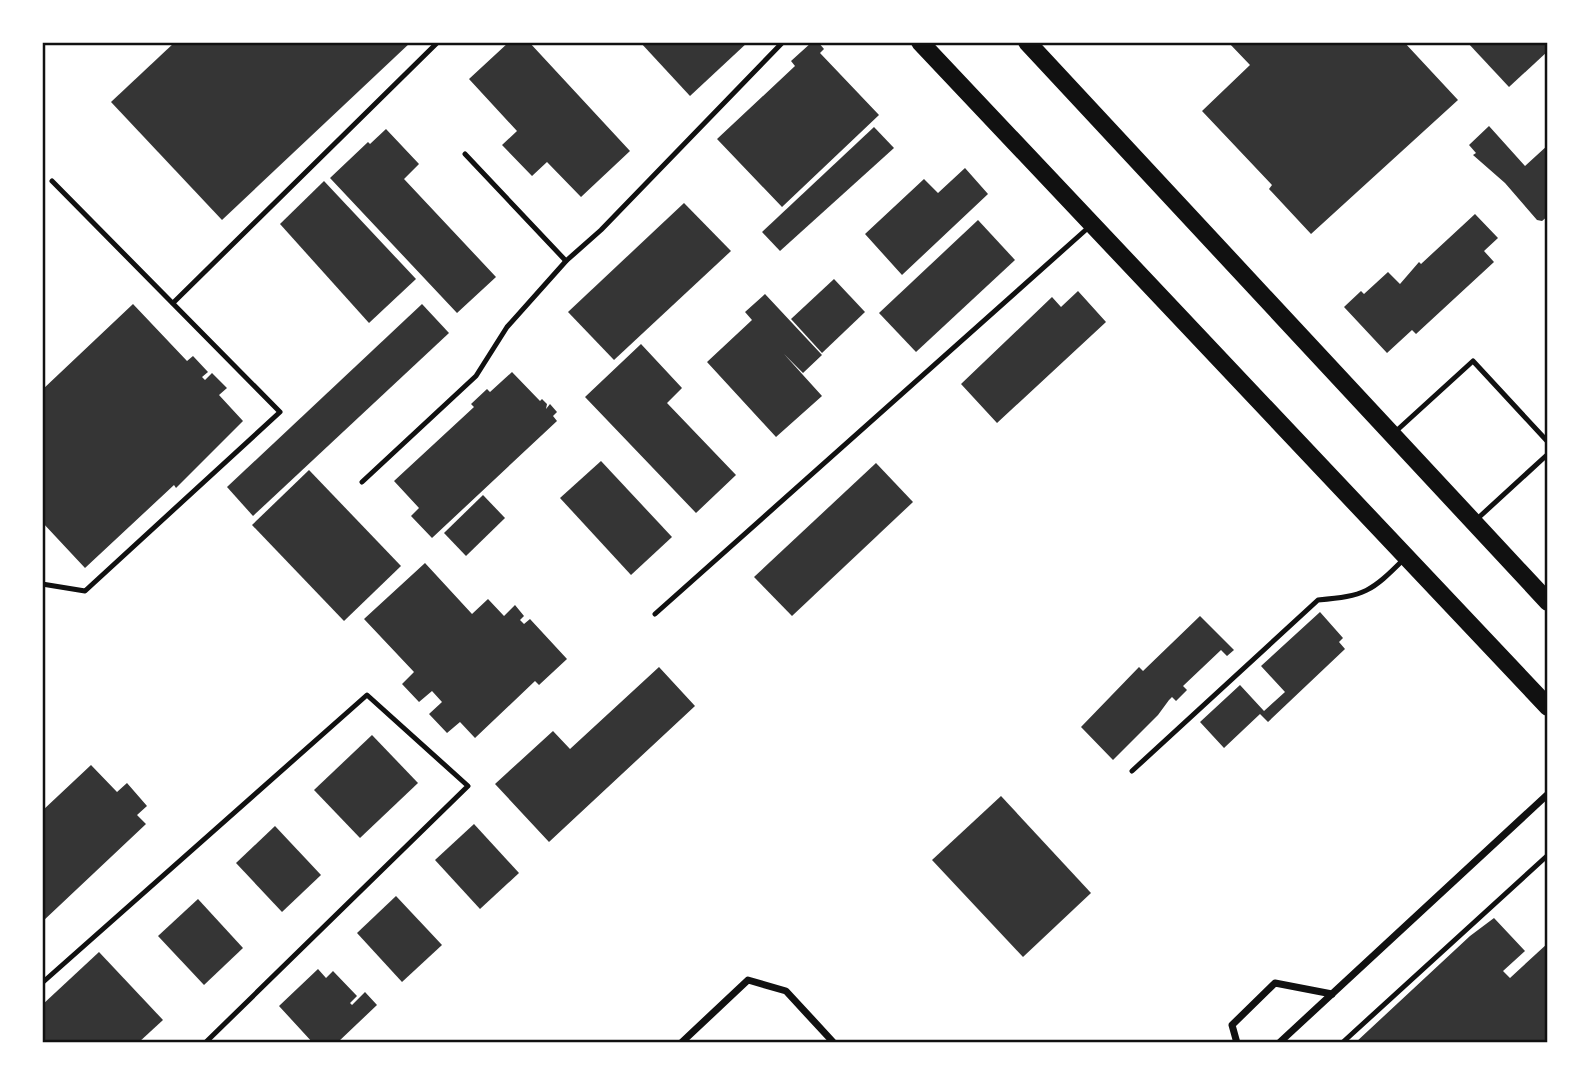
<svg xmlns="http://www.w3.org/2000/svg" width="1590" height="1085" viewBox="0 0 1590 1085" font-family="'Roboto Condensed',sans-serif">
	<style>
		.building { fill: #353535 }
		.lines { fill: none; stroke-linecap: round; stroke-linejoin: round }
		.service { stroke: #111; stroke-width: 5 }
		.minor { stroke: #111; stroke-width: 7 }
		.primary { stroke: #111; stroke-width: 18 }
		.neatline { fill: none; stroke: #111; stroke-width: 2.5 }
	</style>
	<rect width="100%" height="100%" fill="#fff"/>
	<g class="building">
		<polygon points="175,42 411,42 222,220 111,102"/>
		<polygon points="509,42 529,42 630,151 581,197 547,162 532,176 502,145 517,131 469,79"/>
		<polygon points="640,42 748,42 690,96"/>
		<polygon points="812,42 818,42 824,49 820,53 879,115 782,207 717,139 795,66 791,61"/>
		<polygon points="1228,42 1404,42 1458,100 1311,234 1269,189 1272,185 1202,111 1250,65"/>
		<polygon points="1467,42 1548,42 1548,51 1509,87"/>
		<polygon points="1489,126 1525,166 1548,145 1548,216 1542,221 1537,220 1505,183 1473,155 1476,153 1469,145"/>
		<polygon points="874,127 894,148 780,251 762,232"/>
		<polygon points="386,129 419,164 404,179 496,277 457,313 330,178 368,142 370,144"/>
		<polygon points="965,168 988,194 902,275 865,234 924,179 938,193"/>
		<polygon points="324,181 416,279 369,323 280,224"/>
		<polygon points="684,203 731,251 614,360 568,312"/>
		<polygon points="1475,214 1498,238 1484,251 1494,262 1416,334 1412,330 1387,353 1344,307 1361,291 1364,294 1388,272 1400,284 1419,262 1421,264"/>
		<polygon points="978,220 1015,260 916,352 879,313"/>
		<polygon points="834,279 865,312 822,353 791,319"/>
		<polygon points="1078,291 1106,322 997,423 961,384 1052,297 1061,307"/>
		<polygon points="765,294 822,355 803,373 784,354 822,396 776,437 707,362 752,320 745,312"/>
		<polygon points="133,304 187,361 193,356 208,372 202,377 205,380 212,373 227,388 219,395 243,421 176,488 174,485 85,568 42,522 42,390"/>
		<polygon points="422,304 449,333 253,516 227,487"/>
		<polygon points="641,344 682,388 667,403 736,475 696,513 585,397"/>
		<polygon points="512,372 540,401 542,399 547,404 546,409 550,404 557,412 553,416 557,421 432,538 411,516 419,508 394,481 474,407 471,404 487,389 490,392"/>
		<polygon points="601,461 672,537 631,575 560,498"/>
		<polygon points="876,463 913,502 792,616 754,577"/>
		<polygon points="309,470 401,566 344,621 252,525"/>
		<polygon points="483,495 505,518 466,556 444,533"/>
		<polygon points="425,563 472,614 488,599 504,616 515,605 524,616 520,620 524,624 530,619 567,659 539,685 535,681 475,738 460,722 447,733 429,714 442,702 432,691 419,702 402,684 414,672 364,619"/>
		<polygon points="1320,612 1343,638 1339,642 1345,649 1268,722 1260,714 1224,748 1200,722 1240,685 1264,711 1285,692 1261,666"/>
		<polygon points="1200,616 1234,650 1227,656 1221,650 1183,686 1187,690 1176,701 1172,697 1169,700 1158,715 1113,760 1081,727 1139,667 1143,671"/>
		<polygon points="659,667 695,706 549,842 495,784 553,731 570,749"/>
		<polygon points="372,735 418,783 360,838 314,790"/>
		<polygon points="91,765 117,792 127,783 147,806 137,815 146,824 42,922 42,811"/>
		<polygon points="1001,796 1091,893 1023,957 932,860"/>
		<polygon points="474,824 519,873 480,909 435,860"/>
		<polygon points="275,826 321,875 282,912 236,863"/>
		<polygon points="396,896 442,945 402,982 357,933"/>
		<polygon points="198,899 243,948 204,985 158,936"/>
		<polygon points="1494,918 1525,951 1503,971 1510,978 1548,943 1548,1043 1355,1043 1470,936"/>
		<polygon points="99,952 163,1020 138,1043 42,1043 42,1005"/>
		<polygon points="318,969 326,978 333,971 357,996 350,1003 352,1005 365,992 377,1005 337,1043 313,1043 279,1006"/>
	</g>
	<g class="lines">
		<g class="service">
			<polyline points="465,154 566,261"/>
			<polyline points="173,303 438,42"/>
			<polyline points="1394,433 1473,361 1548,442"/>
			<polyline points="362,482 476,376 507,327 566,261 601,230 783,42"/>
			<polyline points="1476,520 1548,454"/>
			<polyline points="42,584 85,591 280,412 52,181"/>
			<polyline points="655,614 1089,227"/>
			<path d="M 1132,771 L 1318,600 C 1365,596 1371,592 1404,559"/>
			<polyline points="42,983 367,695 468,786 205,1043"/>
			<polyline points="1342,1043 1548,855"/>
		</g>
		<g class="minor">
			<polyline points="681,1043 748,980 786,991 834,1043"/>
			<polyline points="1237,1043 1232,1025 1275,983 1332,994"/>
			<polyline points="1279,1043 1548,794"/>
		</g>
		<g class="primary">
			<polyline points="920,42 1548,707"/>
			<polyline points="1027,42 1548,602"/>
		</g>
	</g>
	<rect width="1590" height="1085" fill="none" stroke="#ffffff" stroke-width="88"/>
	<rect x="44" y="44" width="1502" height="997" class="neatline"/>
</svg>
